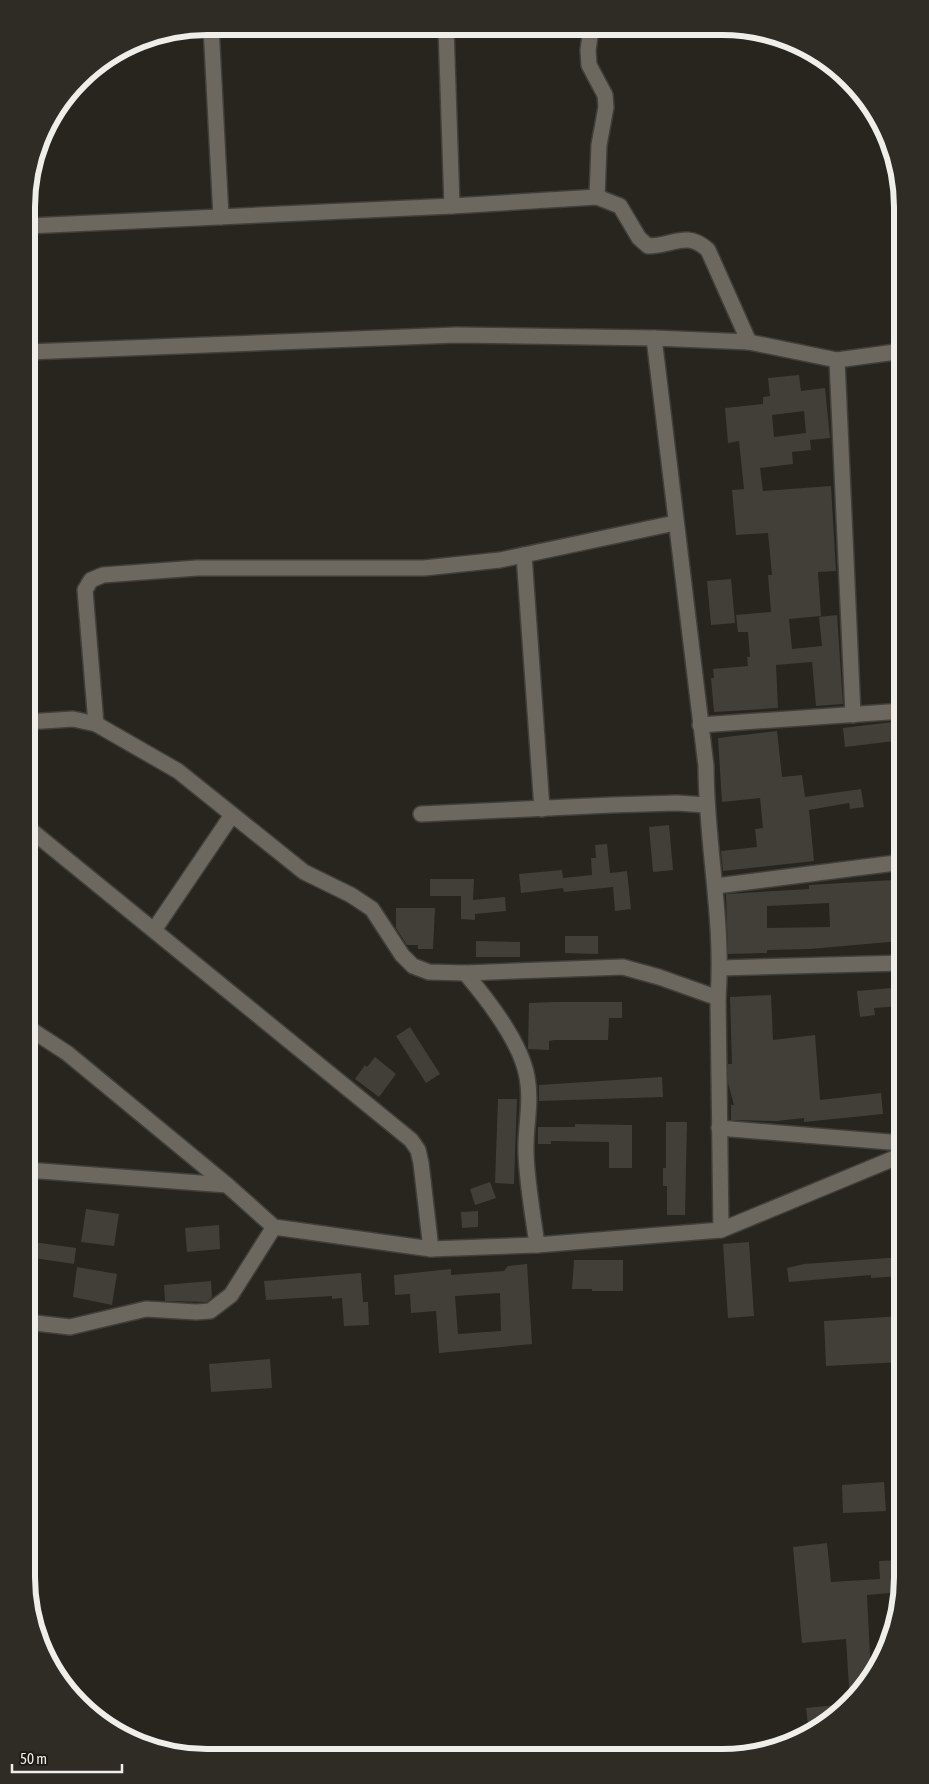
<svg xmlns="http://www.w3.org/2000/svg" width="929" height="1784" viewBox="0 0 929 1784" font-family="'Asap Condensed',sans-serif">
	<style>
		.building { fill: #423f38; fill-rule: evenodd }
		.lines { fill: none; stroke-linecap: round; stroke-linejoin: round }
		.minor-casing { stroke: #413f3a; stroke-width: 18 }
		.minor { stroke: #6c6860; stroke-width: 15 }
		.rim { fill: none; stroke: #f0eee9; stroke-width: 6 }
	</style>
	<rect width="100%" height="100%" fill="#27251e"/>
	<g class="building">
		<path d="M 799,375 L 801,391 L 825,388 L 830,438 L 810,440 L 811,450 L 792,452 L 793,464 L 760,468 L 763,491 L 831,486 L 836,571 L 818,572 L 821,616 L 789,619 L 792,649 L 822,646 L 819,617 L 837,615 L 843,704 L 816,706 L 812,662 L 776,665 L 778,708 L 714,712 L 711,678 L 714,678 L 713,669 L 748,666 L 747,657 L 750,657 L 748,632 L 738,632 L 736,615 L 771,612 L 768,575 L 772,575 L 768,533 L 736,535 L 732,490 L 744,489 L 739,441 L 728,443 L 725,408 L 763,404 L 763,397 L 770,396 L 768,378 ZM 804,411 L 806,433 L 774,437 L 772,415 Z"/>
		<polygon points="731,579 735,623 711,625 707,581"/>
		<polygon points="901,721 903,740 845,747 843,728"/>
		<polygon points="777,731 782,777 802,775 805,797 861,789 864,807 850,809 849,803 809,810 814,861 723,871 721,851 757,847 755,829 763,828 760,798 722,802 718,738"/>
		<polygon points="903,768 903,802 895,802 891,769"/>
		<polygon points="669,825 673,870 653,872 649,827"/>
		<polygon points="607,844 610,873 627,871 631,909 615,911 613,887 564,892 563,888 521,893 519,874 562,870 563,878 592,875 591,858 596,858 595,845"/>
		<polygon points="430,879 474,879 473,900 505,897 506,911 475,914 475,920 461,919 461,896 430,896"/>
		<path d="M 894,880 L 900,941 L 810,949 L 767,950 L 767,953 L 728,954 L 726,894 L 809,889 L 809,885 ZM 829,903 L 830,927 L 767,928 L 767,906 Z"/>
		<polygon points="396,908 435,908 433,949 418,949 418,945 407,945 396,928"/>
		<polygon points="565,936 598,936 598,954 565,953"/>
		<polygon points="476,941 520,942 520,957 476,957"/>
		<polygon points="903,987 903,1006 874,1008 875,1015 860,1017 857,991"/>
		<polygon points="771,995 773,1040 815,1035 820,1100 881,1093 883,1114 804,1122 804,1118 777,1121 731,1120 731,1105 734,1105 728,1083 728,1064 732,1064 730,997"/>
		<polygon points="555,1002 622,1002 622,1018 609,1018 608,1040 554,1040 549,1041 549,1050 528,1049 529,1003"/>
		<polygon points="410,1027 440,1074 426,1083 396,1036"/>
		<polygon points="375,1057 396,1074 379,1097 355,1079 365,1065 367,1067"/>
		<polygon points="662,1077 663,1097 539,1101 539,1085"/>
		<polygon points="498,1099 517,1099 514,1184 495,1183"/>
		<polygon points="666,1122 687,1122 685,1215 667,1215 667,1186 663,1186 663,1168 666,1168"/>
		<polygon points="575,1124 632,1125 632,1168 609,1168 609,1142 551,1141 551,1144 538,1144 538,1127 575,1127"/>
		<polygon points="490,1182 496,1198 475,1205 470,1189"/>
		<polygon points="86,1209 119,1214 114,1246 81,1242"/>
		<polygon points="478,1211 478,1227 462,1228 461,1212"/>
		<polygon points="219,1225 220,1249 187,1252 185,1228"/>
		<polygon points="33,1242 76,1248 74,1264 27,1257 27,1246 32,1246"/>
		<polygon points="749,1242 754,1316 728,1318 723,1244"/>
		<polygon points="902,1257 902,1276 871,1278 871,1275 789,1282 787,1268 804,1264"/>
		<polygon points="574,1260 623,1260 623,1291 592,1291 592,1289 572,1289"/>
		<path d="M 527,1264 L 532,1344 L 439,1353 L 436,1311 L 411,1313 L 410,1294 L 395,1295 L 394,1275 L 451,1269 L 451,1275 L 504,1271 L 508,1266 ZM 500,1293 L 501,1331 L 458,1334 L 455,1296 Z"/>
		<polygon points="77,1267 117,1274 112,1305 73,1297"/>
		<polygon points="361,1273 363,1302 368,1302 369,1325 344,1326 342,1298 332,1299 332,1296 266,1300 264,1281"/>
		<polygon points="211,1281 212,1297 207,1302 165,1301 164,1285"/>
		<polygon points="902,1316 902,1362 826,1366 824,1321"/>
		<polygon points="270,1359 272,1388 211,1392 209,1364"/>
		<polygon points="884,1482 886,1511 843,1513 842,1485"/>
		<polygon points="827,1543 831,1582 880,1579 879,1561 902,1560 902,1592 867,1595 871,1677 865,1687 850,1702 846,1639 802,1643 793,1547"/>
		<polygon points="848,1704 823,1727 809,1734 806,1708"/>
	</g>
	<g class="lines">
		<g class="minor-casing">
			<g id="minor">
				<polyline points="211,26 221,217"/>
				<polyline points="446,28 452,206"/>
				<polyline points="591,29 588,50 589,65 605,95 606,107 599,145 597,197"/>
				<path d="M 28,226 L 452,206 L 597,197 L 620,206 L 639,238 L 648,246 C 674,246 686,230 708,250 L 749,342"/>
				<polyline points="28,352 456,335 654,338"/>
				<polyline points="837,360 853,715"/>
				<polyline points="524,555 542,809"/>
				<polyline points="27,722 73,719 96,724 178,771 304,872 351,895 372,909 402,955 413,966 429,972 465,973 623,967 659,977 718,998"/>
				<polyline points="96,724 85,590 91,580 103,575 197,568 424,568 500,560 675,523"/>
				<polyline points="700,725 903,711"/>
				<polyline points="421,814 611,805 677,803 706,805"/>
				<polyline points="27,827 411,1140 418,1150 421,1163 431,1249"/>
				<polyline points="716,886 903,862"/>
				<polyline points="154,930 232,815"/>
				<polyline points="720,968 903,963"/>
				<path d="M 465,973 C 488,1000 521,1042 527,1077 C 532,1103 525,1127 526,1153 C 527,1184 533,1215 537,1245"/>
				<polyline points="27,1027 67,1053 227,1185 274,1227 431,1249 537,1245 721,1230"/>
				<polyline points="719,1128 902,1143"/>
				<path d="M 902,1155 L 721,1230 L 718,998 C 724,920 706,844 706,766 L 654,338 L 749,342 L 837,360 L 903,351"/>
				<polyline points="27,1170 227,1185"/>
				<polyline points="27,1322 70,1327 146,1309 196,1312 210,1311 231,1295 274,1227"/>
			</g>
		</g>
		<use href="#minor" class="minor"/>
	</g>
	<path d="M0 0H929V1784H0ZM207 35H722A172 172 0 0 1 894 207V1577A172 172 0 0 1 722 1749H207A172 172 0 0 1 35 1577V207A172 172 0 0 1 207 35Z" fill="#2f2c26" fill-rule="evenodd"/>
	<path class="rim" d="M207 35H722A172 172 0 0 1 894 207V1577A172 172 0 0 1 722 1749H207A172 172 0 0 1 35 1577V207A172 172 0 0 1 207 35Z"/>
	<path d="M12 1764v8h110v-8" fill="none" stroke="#f0eee9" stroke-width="2.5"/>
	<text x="20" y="1764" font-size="15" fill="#f0eee9" stroke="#1e1b15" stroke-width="4" paint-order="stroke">50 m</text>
</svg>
